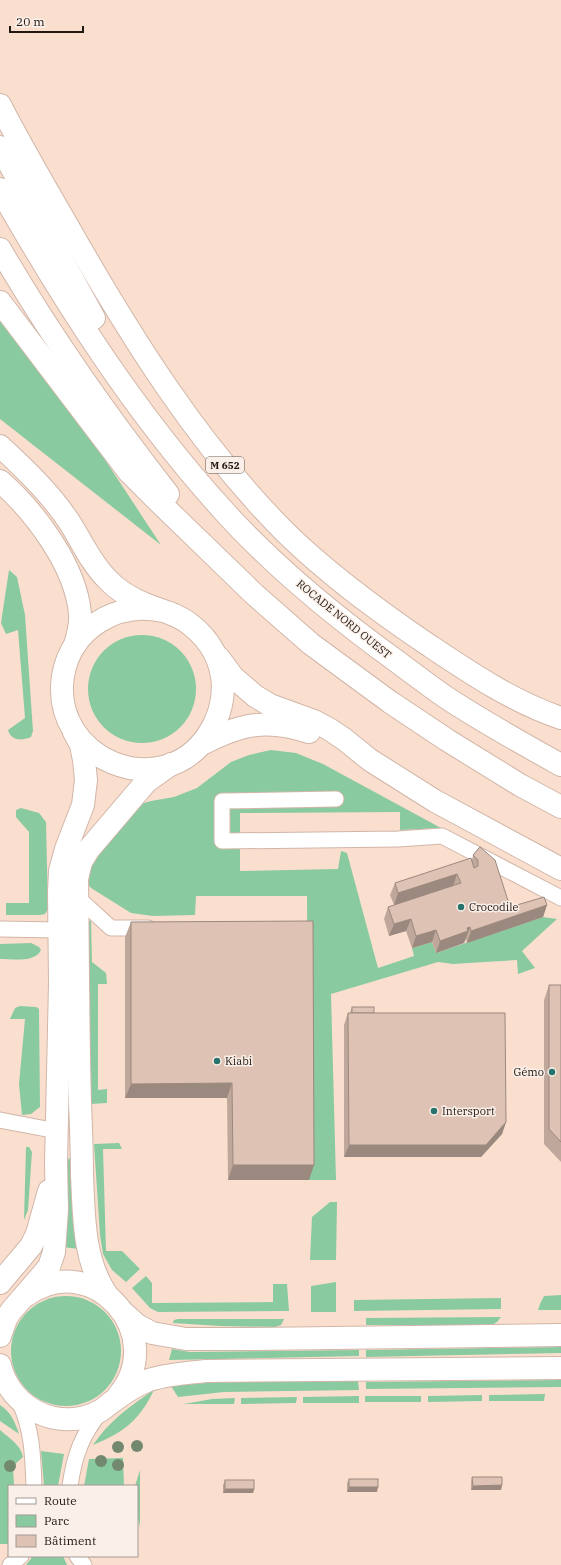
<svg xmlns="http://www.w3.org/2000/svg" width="561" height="1565" viewBox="0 0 561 1565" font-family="'IBM Plex Serif',serif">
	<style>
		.green { fill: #89caa0 }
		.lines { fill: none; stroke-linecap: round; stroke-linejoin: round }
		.service-casing { stroke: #d1b6a8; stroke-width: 17 }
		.tertiary-casing { stroke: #d1b6a8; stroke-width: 24 }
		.secondary-casing { stroke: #d1b6a8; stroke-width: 24 }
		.trunk-casing { stroke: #d1b6a8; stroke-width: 24 }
		.service { stroke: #fff; stroke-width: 15 }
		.tertiary { stroke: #fff; stroke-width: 22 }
		.secondary { stroke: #fff; stroke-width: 22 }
		.trunk { stroke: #fff; stroke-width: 22 }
		.tree { fill: #728970 }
		.wall { fill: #bfa89b }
		.shaded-wall { fill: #9b887e }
		.building { fill: #dec3b4; stroke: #9b887e }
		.poi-dot { fill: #29736e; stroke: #fbf0e9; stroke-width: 1.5 }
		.labels { text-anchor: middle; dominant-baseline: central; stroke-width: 3; stroke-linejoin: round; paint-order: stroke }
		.shield { fill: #fbf0e9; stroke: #625852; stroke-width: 1 }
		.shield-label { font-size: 10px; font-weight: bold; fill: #201711 }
		.street-label { font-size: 11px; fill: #201711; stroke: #fbf0e9 }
		.poi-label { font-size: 11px; fill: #201711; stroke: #fbf0e9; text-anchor: start }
	</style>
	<rect width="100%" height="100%" fill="#fadfcf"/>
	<g class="green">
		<polygon points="0,304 8,312 161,545 0,419"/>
		<path d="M 9,570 L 17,577 L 25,615 L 33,731 L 31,737 C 22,741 11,741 8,730 L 25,718 L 18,630 L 6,634 L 1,623 Z"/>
		<circle cx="142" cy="689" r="54"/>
		<polygon points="271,750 296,753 323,764 441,828 400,830 400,812 240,813 240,871 338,869 341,851 347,853 378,968 414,956 412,948 432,942 436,953 543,917 557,919 522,951 535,968 518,974 517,960 453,964 438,962 331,994 336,1180 309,1180 307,896 196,896 195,915 153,916 131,913 91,888 85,881 93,852 137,805 151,801 174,797 197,788 231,762 249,755"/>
		<polygon points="21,808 39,813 46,822 48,909 45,914 40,915 6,915 6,903 29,903 29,832 16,817 16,810"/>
		<polygon points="83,920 91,921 92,962 106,973 107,984 98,984 98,1090 107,1089 107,1103 91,1104 85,1098"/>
		<path d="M 31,943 L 39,947 L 41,950 C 35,963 12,959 0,959 L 0,944 Z"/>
		<polygon points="20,1006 36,1007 39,1009 40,1107 31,1114 22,1115 19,1084 25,1019 10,1019 15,1008"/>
		<polygon points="119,1143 122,1149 103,1149 106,1251 122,1251 140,1269 126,1282 112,1270 103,1254 100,1235 94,1144"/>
		<polygon points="26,1147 29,1147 32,1152 28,1210 24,1220"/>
		<polygon points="69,1158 72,1160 80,1249 61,1247 66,1165"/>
		<polygon points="330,1202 337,1202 336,1260 310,1260 312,1217"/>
		<polygon points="146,1276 152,1283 152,1303 273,1302 273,1284 287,1284 289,1311 158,1312 150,1308 132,1288"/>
		<polygon points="336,1282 336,1312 311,1312 311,1286"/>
		<polygon points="561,1295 561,1310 538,1310 540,1304 544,1296"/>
		<circle cx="66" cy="1351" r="55"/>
		<polygon points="501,1298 501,1309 354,1311 354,1300"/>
		<polygon points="501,1317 497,1322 492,1325 366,1325 366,1318"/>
		<polygon points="178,1319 284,1319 281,1325 275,1327 220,1326 173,1323 174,1320"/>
		<polygon points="561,1347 561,1353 366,1357 366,1350"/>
		<polygon points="172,1349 190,1352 359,1350 359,1356 169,1360"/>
		<polygon points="561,1380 561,1387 366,1389 366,1382"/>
		<polygon points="358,1381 359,1390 224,1392 178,1397 171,1386 217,1382"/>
		<path d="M 154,1390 C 139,1421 124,1432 93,1445 C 108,1422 131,1405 154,1390 Z"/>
		<polygon points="545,1394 544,1401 489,1401 489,1395"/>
		<polygon points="482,1395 482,1401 428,1402 428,1396"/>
		<polygon points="359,1396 359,1403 303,1403 303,1397"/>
		<rect x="365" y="1396" width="56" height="6"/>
		<polygon points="297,1397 296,1403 241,1404 241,1398"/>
		<polygon points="235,1398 234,1404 184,1404 212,1399"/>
		<path d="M 0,1405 C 11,1412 15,1422 19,1434 L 0,1421 Z"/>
		<path d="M 0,1430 C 8,1437 21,1445 23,1457 L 13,1466 L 14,1486 L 9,1486 L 9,1544 L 0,1544 Z"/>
		<polygon points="41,1451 64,1454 58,1486 44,1486"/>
		<polygon points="123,1458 124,1486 84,1486 89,1459"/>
		<polygon points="140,1470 140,1527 137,1513 137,1486 135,1486"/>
		<polygon points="33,1556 63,1556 67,1565 26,1565"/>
	</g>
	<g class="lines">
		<g class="service-casing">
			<g id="service">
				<polyline points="336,799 222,801 222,841 398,839 442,836 561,898"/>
				<polyline points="77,897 111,928 148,928"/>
				<polyline points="0,929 59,930"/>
				<polyline points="0,1120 57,1131"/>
				<path d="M 19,1401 C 32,1428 33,1456 34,1486"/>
				<path d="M 70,1486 C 74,1457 82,1433 102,1411"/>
				<polyline points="77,1556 84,1565"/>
				<polyline points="10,1565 21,1556"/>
			</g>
		</g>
		<g class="tertiary-casing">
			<g id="tertiary">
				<polyline points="0,1283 31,1246 37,1234 49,1191"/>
				<path d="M 27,1295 C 93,1248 170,1335 118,1396"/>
				<path d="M 107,1295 C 83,1260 84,1216 82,1175 C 82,1151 81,1127 80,1103 C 78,1028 78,954 77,879 L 81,862 L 89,849 L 146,782 L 171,764"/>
				<polyline points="125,1314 137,1325 152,1333 186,1339 254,1339 561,1335"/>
				<polyline points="0,1336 6,1319 11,1311 49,1267 54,1252 57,1210 56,1163 60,983 59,892 60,871 66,849 83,805 86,780 84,760 81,745 74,732"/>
				<path d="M 0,1365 C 10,1409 60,1433 100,1411 C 105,1408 110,1403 115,1400 C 125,1392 137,1385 149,1380 C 168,1374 187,1373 206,1371 L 561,1368"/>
			</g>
		</g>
		<g class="secondary-casing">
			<g id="secondary">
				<path d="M 0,446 C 25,469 51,494 70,523 C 82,542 91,563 107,579 C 118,591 132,599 147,605 C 162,611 178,614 191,625 C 210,640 222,661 223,686 C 223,703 218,720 208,735 C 161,805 50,759 63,676 C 71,628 117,601 163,611"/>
				<path d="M 0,481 C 35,512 76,566 80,614 C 81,625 78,635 75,645"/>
				<polyline points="219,658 233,677 255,696 270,705 314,721 329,729 344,739 370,760 435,801 561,869"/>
				<path d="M 202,744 C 240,724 267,718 309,732"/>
			</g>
		</g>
		<g class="trunk-casing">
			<g id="trunk">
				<path d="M 0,105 C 21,146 44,185 67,225 C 129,334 197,444 286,533 C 329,575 377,610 427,644 C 469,672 513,702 561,718"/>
				<polyline points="0,147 94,318"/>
				<path d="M 0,189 C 64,302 135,413 222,509 C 273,566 333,615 395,660 C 411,672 427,684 444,696 C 480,720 523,744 561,765"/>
				<path d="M 0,249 C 50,335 107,416 168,494"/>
				<polyline points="0,302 129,472 158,501 254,594 311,644 390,702 447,740 520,785 561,807"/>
			</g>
		</g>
		<use href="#service" class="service"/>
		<use href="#tertiary" class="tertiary"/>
		<use href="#secondary" class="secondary"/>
		<use href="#trunk" class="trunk"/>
	</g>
	<g class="tree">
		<circle cx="137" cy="1446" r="6"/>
		<circle cx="118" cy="1447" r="6"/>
		<circle cx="101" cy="1461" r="6"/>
		<circle cx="118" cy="1465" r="6"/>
		<circle cx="10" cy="1466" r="6"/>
	</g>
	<g class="wall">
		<polygon points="480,847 510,907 547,905 543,917 467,943 466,939 464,943 436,953 432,942 412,948 406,931 389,936 384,919 388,907 394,905 390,895 395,883 472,860 473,855"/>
		<polygon points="131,922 309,1180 228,1180 227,1098 125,1098 125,937"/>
		<polygon points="549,985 561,985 561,1162 544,1144 544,1000"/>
		<polygon points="352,1007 374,1013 506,1122 502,1134 481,1157 344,1157 344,1025 348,1013 350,1013"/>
		<polygon points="472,1477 502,1485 501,1490 471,1490 471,1482"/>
		<polygon points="349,1479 377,1492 347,1492 347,1483"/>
		<polygon points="225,1480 254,1489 253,1493 223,1493 223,1485"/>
	</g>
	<g class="shaded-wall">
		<polygon points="457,874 453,886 394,905 398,893"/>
		<polygon points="547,905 543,917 467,943 471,931"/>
		<polygon points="411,919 406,931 389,936 394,924"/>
		<polygon points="470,927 464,943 436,953 440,941"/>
		<polygon points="436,930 432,942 412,948 416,936"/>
		<polygon points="232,1083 227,1098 125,1098 131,1084"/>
		<polygon points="506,1122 502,1134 481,1157 344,1157 349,1145"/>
		<polygon points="233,1165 314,1165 309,1180 228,1180"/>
		<polygon points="502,1485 501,1490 471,1490 473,1486"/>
		<polygon points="349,1487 378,1487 377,1492 347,1492"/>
		<polygon points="225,1489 254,1489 253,1493 223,1493"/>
	</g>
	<g class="building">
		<polygon points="480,847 495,860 510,907 544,897 547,905 471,931 470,927 467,928 468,931 440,941 436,930 416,936 411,919 394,924 388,907 461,883 457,874 398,893 395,883 471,858 474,868 478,866 478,860 473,855"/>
		<polygon points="313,921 314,1165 233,1165 232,1083 131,1084 131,922"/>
		<polygon points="549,985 561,985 561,1142 549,1129"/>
		<rect x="352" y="1007" width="22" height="6"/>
		<polygon points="348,1013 505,1013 506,1122 486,1145 349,1145"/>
		<polygon points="472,1477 502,1477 502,1485 473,1486"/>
		<rect x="349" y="1479" width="29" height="8"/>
		<rect x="225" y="1480" width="29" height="9"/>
	</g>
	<g class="poi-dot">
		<circle cx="461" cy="907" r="4"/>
		<circle cx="217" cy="1061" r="4"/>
		<circle cx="552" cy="1072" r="4"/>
		<circle cx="434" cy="1111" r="4"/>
	</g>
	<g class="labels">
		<rect class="shield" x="206" y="457" width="38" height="16" rx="3"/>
		<g class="shield-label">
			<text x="225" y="465">M 652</text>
		</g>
		<g class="street-label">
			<text transform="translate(344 619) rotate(39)">ROCADE NORD OUEST</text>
		</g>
		<g class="poi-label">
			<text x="469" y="907">Crocodile</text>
			<text x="225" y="1061">Kiabi</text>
			<text x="544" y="1072" text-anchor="end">Gémo</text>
			<text x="442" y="1111">Intersport</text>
		</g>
	</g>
	<rect x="8" y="1485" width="130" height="72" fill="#fbf0e9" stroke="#a39993"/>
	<rect x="16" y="1498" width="20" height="6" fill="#ffffff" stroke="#a39993"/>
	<text x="44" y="1505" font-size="12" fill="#201711">Route</text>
	<rect x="16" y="1515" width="20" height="12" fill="#89caa0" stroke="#a39993"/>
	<text x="44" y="1525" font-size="12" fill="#201711">Parc</text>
	<rect x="16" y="1535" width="20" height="12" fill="#dec3b4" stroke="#a39993"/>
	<text x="44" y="1545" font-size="12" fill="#201711">Bâtiment</text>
	<path d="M10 26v6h73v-6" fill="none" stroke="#201711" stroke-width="2"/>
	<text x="16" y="26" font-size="12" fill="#201711" stroke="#fbf0e9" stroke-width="3" paint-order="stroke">20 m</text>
</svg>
